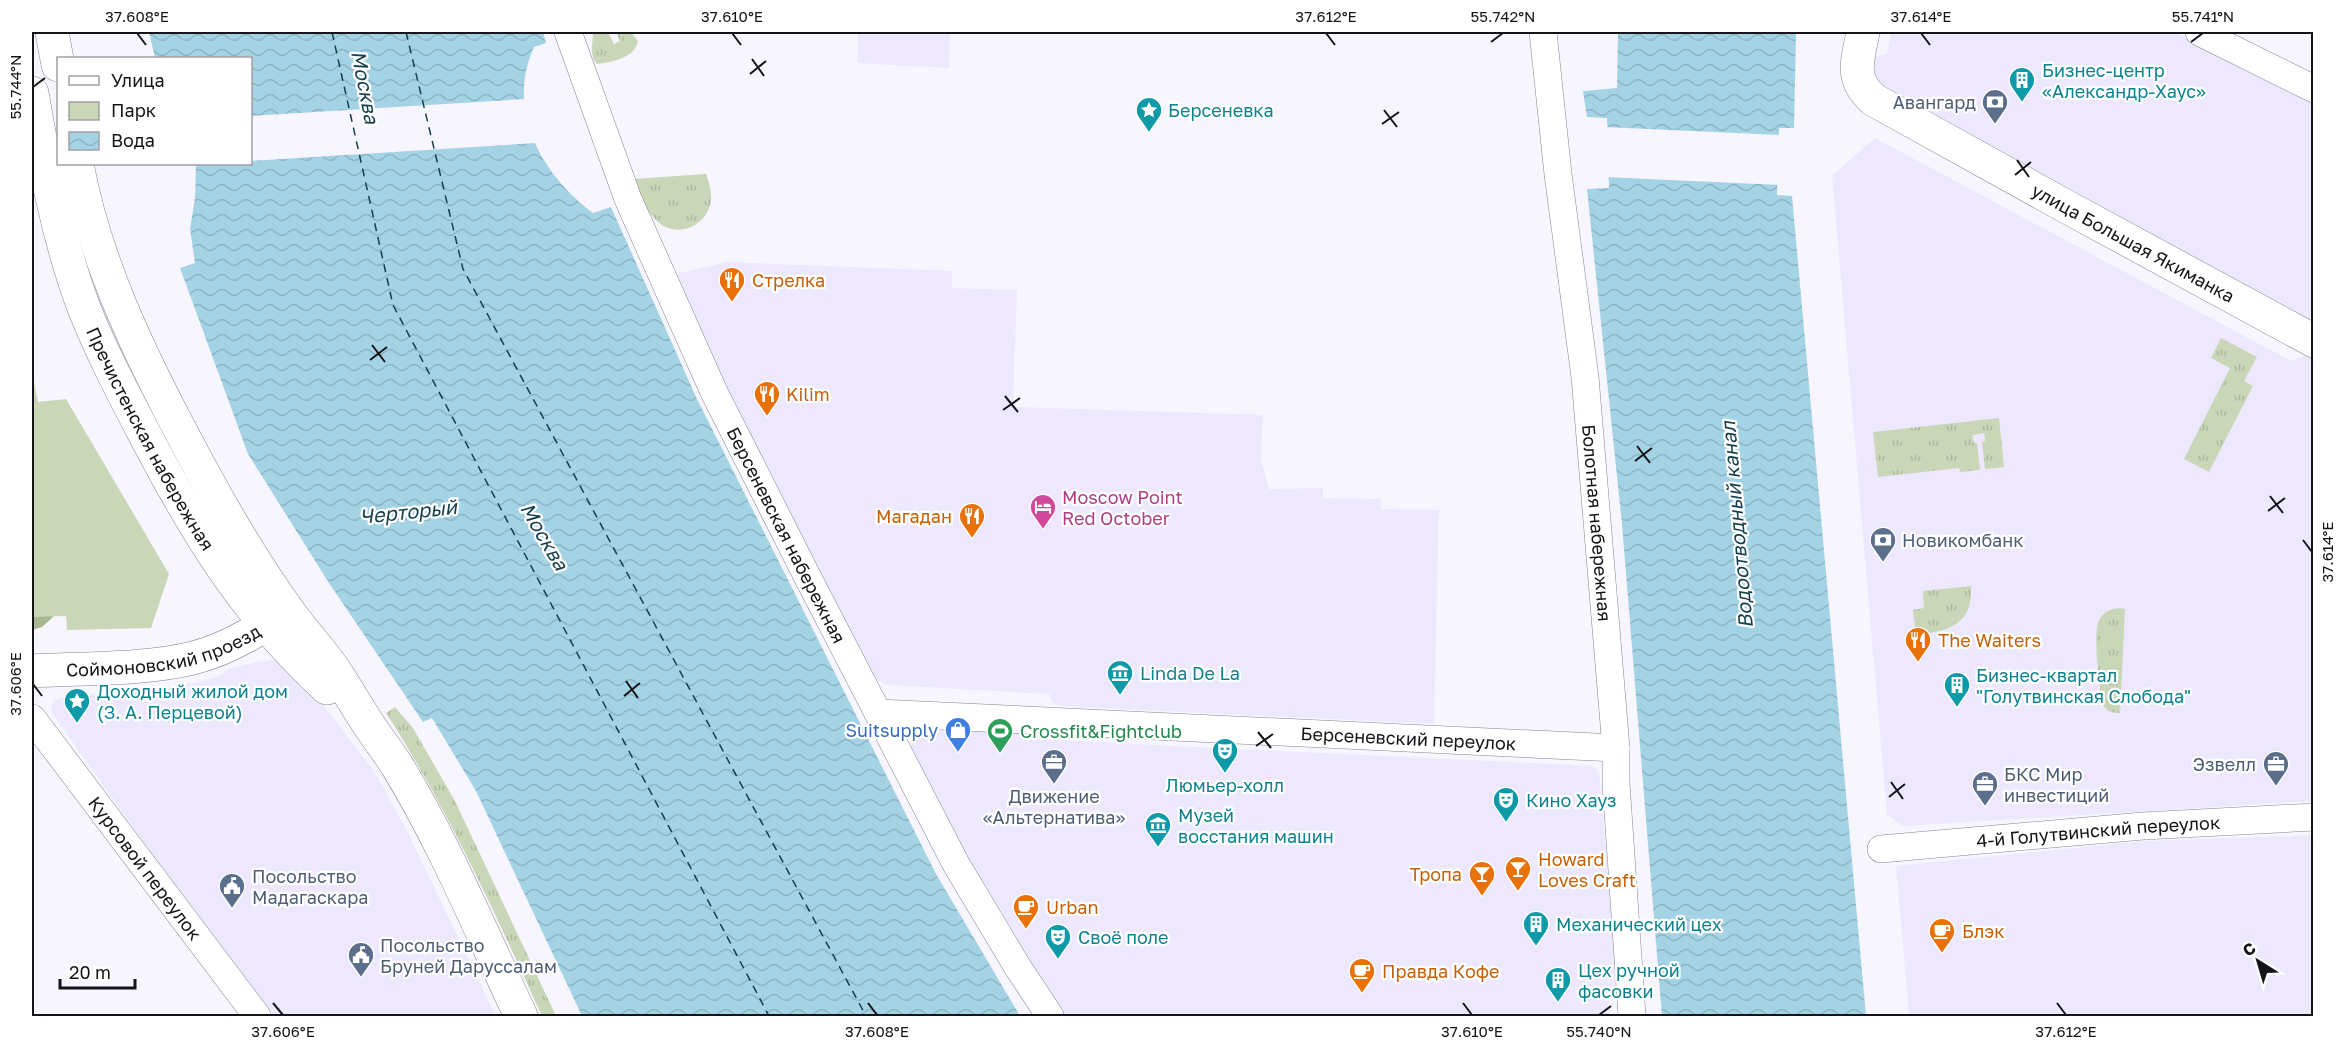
<svg xmlns="http://www.w3.org/2000/svg" width="2345" height="1048" viewBox="0 0 2345 1048" font-family="'Golos Text',sans-serif">
	<style>
		.built { fill: #eee8fe }
		.grass { fill: url(#grass-tufts) }
		.forest { fill: url(#forest-firs) }
		.park { fill: #c9d7b8 }
		.water { fill: url(#water-waves) }
		.pier { fill: #f7f5fe }
		.lines { fill: none; stroke-linecap: round; stroke-linejoin: round }
		.ferry { stroke: #143e4c; stroke-width: 1.5; stroke-dasharray: 8 6; stroke-linecap: butt }
		.street-casing { stroke: #878491; stroke-width: 28 }
		.secondary-casing { stroke: #878491; stroke-width: 34 }
		.street { stroke: #fff; stroke-width: 27 }
		.secondary { stroke: #fff; stroke-width: 33 }
		.ticks { fill: none; stroke: #151419; stroke-width: 2 }
		.labels { text-anchor: middle; dominant-baseline: central; stroke-width: 4.5; stroke-linejoin: round; paint-order: stroke }
		.culture-label { font-size: 18px; fill: #0d838f; stroke: #fff; text-anchor: start }
		.service-label { font-size: 18px; fill: #4e5e75; stroke: #fff; text-anchor: start }
		.street-label { font-size: 18px; fill: #151419; stroke: #fff }
		.food-label { font-size: 18px; fill: #c56008; stroke: #fff; text-anchor: start }
		.hotel-label { font-size: 18px; fill: #b23c85; stroke: #fff; text-anchor: start }
		.shop-label { font-size: 18px; fill: #366cbe; stroke: #fff; text-anchor: end }
		.leisure-label { font-size: 18px; fill: #27864d; stroke: #fff; text-anchor: start }
		.water-label { font-size: 20px; font-style: italic; fill: #143e4c; stroke: #fff }
		.neatline { fill: none; stroke: #151419; stroke-width: 2 }
		.ticks-label { font-size: 15px; text-anchor: middle; fill: #151419 }
	</style>
	<defs>
		<pattern id="grass-tufts" width="24" height="20" patternUnits="userSpaceOnUse" patternTransform="scale(1.5)"><rect width="24" height="20" fill="#c9d7b8"/><path d="M3 7l-1-3M5 7V3M7 7l1-3M15 17l-1-3M17 17v-4M19 17l1-3" fill="none" stroke="#acb89e"/></pattern>
		<pattern id="forest-firs" width="22" height="20" patternUnits="userSpaceOnUse" patternTransform="scale(1.5)"><rect width="22" height="20" fill="#a6b791"/><path d="M5 1l3.5 6h-7zM16 11l3.5 6h-7z" fill="#8e9c7c"/></pattern>
		<pattern id="water-waves" width="16" height="10" patternUnits="userSpaceOnUse" patternTransform="scale(1.5)"><rect width="16" height="10" fill="#a4d3e6"/><path d="M0 5q4-4 8 0t8 0" fill="none" stroke="#8cb4c5"/></pattern>
	</defs>
	<rect width="100%" height="100%" fill="#f7f5fe"/>
	<g class="built">
		<polygon points="858,32 950,32 949,68 857,63"/>
		<polygon points="1891,32 2173,32 2206,46 2313,101 2313,325 1887,91 1874,78 1873,58 1887,53"/>
		<polygon points="1875,138 2291,361 2311,353 2313,355 2313,801 1903,826 1887,815 1832,176"/>
		<polygon points="727,262 952,271 952,288 1017,290 1013,407 1263,415 1261,461 1269,489 1323,488 1323,498 1381,499 1381,509 1439,510 1434,724 1060,706 1052,702 1049,694 888,685 872,678 721,390 675,274"/>
		<polygon points="275,660 283,662 314,693 374,771 405,827 496,1016 272,1016 150,851 52,713 51,706 55,700 63,697 175,687 215,678 232,668 257,662"/>
		<polygon points="934,729 1043,732 1061,740 1152,745 1593,766 1599,772 1617,980 1609,1002 1610,1016 1065,1016 1048,993 911,763 910,747 914,741 922,733"/>
		<polygon points="2313,835 2313,1016 1909,1016 1896,866 2144,841"/>
	</g>
	<g class="grass">
		<path d="M 593,32 L 614,32 L 609,34 L 614,44 L 620,41 L 616,32 L 631,32 L 638,41 C 635,58 612,62 597,64 C 589,56 593,42 593,32 Z"/>
		<path d="M 706,174 C 709,182 712,192 711,201 C 707,226 678,239 658,222 C 645,211 639,194 633,179 Z"/>
		<polygon points="2221,338 2257,357 2244,381 2253,386 2209,472 2184,459 2230,368 2211,358"/>
		<polygon points="1999,418 2004,467 1985,469 1982,442 1985,441 1984,433 1972,435 1974,443 1977,443 1980,470 1960,472 1959,468 1878,477 1873,432"/>
		<path d="M 1971,586 C 1973,625 1949,631 1916,635 L 1913,610 L 1924,608 L 1923,591 Z"/>
		<path d="M 2118,608 L 2125,609 L 2120,713 C 2109,713 2103,709 2101,698 C 2100,681 2091,629 2101,617 C 2105,611 2112,609 2118,608 Z"/>
		<path d="M 395,707 L 413,728 L 455,801 L 556,1016 L 542,1016 C 495,913 448,809 386,713 Z"/>
	</g>
	<polygon class="forest" points="32,598 44,602 53,617 42,627 32,630"/>
	<polygon class="park" points="32,373 38,402 66,399 169,574 151,628 67,630 66,616 32,617"/>
	<g class="water">
		<path d="M 149,32 L 543,32 L 546,43 L 534,47 C 505,111 542,175 593,213 L 611,207 L 697,399 L 936,874 L 1020,1016 L 582,1016 L 476,791 L 432,718 L 423,722 L 329,583 L 248,454 L 180,268 L 195,263 L 190,229 L 195,198 L 196,164 L 250,164 L 250,58 L 155,58 Z"/>
		<polygon points="1618,32 1796,32 1794,128 1779,128 1777,195 1792,196 1866,1016 1662,1016 1622,524 1587,189 1609,188 1607,118 1587,117 1583,91 1617,88"/>
	</g>
	<g class="pier">
		<polygon points="526,99 529,118 536,143 251,161 251,116"/>
		<polygon points="1604,127 1782,135 1781,185 1605,177"/>
	</g>
	<g class="lines">
		<g class="ferry">
			<polyline points="332,32 393,305 769,1016"/>
			<polyline points="406,32 463,269 866,1016"/>
		</g>
		<g class="street-casing">
			<g id="street">
				<path id="s1" d="M 568,32 L 628,199 L 714,392 L 805,572 L 956,864 L 1017,966 L 1050,1016"/>
				<path id="s2" d="M 1543,32 L 1558,174 L 1585,377 L 1616,748 L 1616,783 L 1632,1016"/>
				<polyline points="2199,32 2314,89"/>
				<path id="s3" d="M 878,713 L 1616,748"/>
				<path id="s4" d="M 32,718 L 257,1016"/>
				<path id="s5" d="M 1881,849 L 2143,826 L 2314,817"/>
			</g>
		</g>
		<g class="secondary-casing">
			<g id="secondary">
				<polyline points="52,32 58,65"/>
				<path id="s6" d="M 1863,32 C 1858,60 1849,79 1874,100 L 2067,207 L 2314,341"/>
				<path id="s7" d="M 32,93 C 44,163 59,242 84,308 C 101,351 122,391 143,431 C 195,531 243,611 327,688"/>
				<path d="M 77,164 C 95,262 140,355 187,443 C 217,500 249,557 287,609 C 302,631 320,649 335,671 C 347,689 358,709 371,728 C 379,740 388,752 396,764 C 445,844 481,932 521,1016"/>
				<path id="s8" d="M 32,671 C 81,668 145,670 193,658 C 225,650 256,632 283,613"/>
			</g>
		</g>
		<use href="#street" class="street"/>
		<use href="#secondary" class="secondary"/>
	</g>
	<path class="ticks" d="M 137,33 L 146,45M 732,33 L 741,45M 1326,33 L 1335,45M 1921,33 L 1930,45M 1491,42 L 1503,33M 2191,42 L 2203,33M 752,59 L 764,76M 750,74 L 766,61M 33,87 L 45,78M 1384,110 L 1397,127M 1382,124 L 1399,112M 2017,160 L 2029,177M 2015,175 L 2031,162M 372,345 L 385,362M 370,360 L 387,347M 1005,396 L 1018,412M 1003,410 L 1020,398M 1637,446 L 1650,463M 1635,461 L 1652,448M 2270,496 L 2283,513M 2268,511 L 2285,498M 2303,540 L 2312,552M 626,681 L 638,698M 33,684 L 42,696M 624,696 L 640,683M 1258,732 L 1271,748M 1256,746 L 1273,734M 1891,782 L 1903,799M 1889,797 L 1905,784M 273,1003 L 283,1015M 868,1003 L 877,1015M 1463,1003 L 1472,1015M 2057,1003 L 2066,1015M 1599,1015 L 1611,1006"/>
	<defs>
		<g id="building-pin" transform="scale(1.35)"><path d="M0 17L-7.5 6A9.5 9.5 0 1 1 7.5 6Z" fill="#0f9aa8" stroke="#fff"/><path d="M-4-6H4V6H1V3H-1V6H-4ZM-2.5-4.3h1.7v1.8h-1.7ZM.8-4.3h1.7v1.8H.8ZM-2.5-1h1.7V.8h-1.7ZM.8-1h1.7V.8H.8Z" fill="#fff"/></g>
		<g id="bank-pin" transform="scale(1.35)"><path d="M0 17L-7.5 6A9.5 9.5 0 1 1 7.5 6Z" fill="#5c6f8a" stroke="#fff"/><path d="M-6-4H6V4H-6ZM0-2.3a2.3 2.3 0 1 0 0 4.6a2.3 2.3 0 1 0 0-4.6Z" fill="#fff"/></g>
		<g id="sight-pin" transform="scale(1.35)"><path d="M0 17L-7.5 6A9.5 9.5 0 1 1 7.5 6Z" fill="#0f9aa8" stroke="#fff"/><path d="M0-6L1.8-2.2L6-1.7L2.9 1.2L3.7 5.4L0 3.3L-3.7 5.4L-2.9 1.2L-6-1.7L-1.8-2.2Z" fill="#fff"/></g>
		<g id="restaurant-pin" transform="scale(1.35)"><path d="M0 17L-7.5 6A9.5 9.5 0 1 1 7.5 6Z" fill="#e8710a" stroke="#fff"/><path d="M-5-6h1v4h1v-4h1v4h1v-4h1v5L-1.5 .5V6h-2V.5L-5-1ZM5-6V6H3V1.5H1.5Q1.5-4 5-6Z" fill="#fff"/></g>
		<g id="hotel-pin" transform="scale(1.35)"><path d="M0 17L-7.5 6A9.5 9.5 0 1 1 7.5 6Z" fill="#d1479c" stroke="#fff"/><path d="M-6-4.5h1.5V1H6V5H4.5V3h-9V5H-6ZM-4 0a1.8 1.8 0 1 1 3.6 0ZM.5 0V-2.5h3Q6-2.5 6 0Z" fill="#fff"/></g>
		<g id="museum-pin" transform="scale(1.35)"><path d="M0 17L-7.5 6A9.5 9.5 0 1 1 7.5 6Z" fill="#0f9aa8" stroke="#fff"/><path d="M0-6L6-3V-2H-6V-3ZM-5-1h2V3h-2ZM-1-1h2V3h-2ZM3-1h2V3H3ZM-6 4H6V6H-6Z" fill="#fff"/></g>
		<g id="shop-pin" transform="scale(1.35)"><path d="M0 17L-7.5 6A9.5 9.5 0 1 1 7.5 6Z" fill="#3f7fe0" stroke="#fff"/><path d="M-5-2.5h2.3a2.7 3.5 0 0 1 5.4 0H5L5.5 6h-11ZM-1.5-2.5h3a1.5 2.3 0 0 0-3 0Z" fill="#fff"/></g>
		<g id="stadium-pin" transform="scale(1.35)"><path d="M0 17L-7.5 6A9.5 9.5 0 1 1 7.5 6Z" fill="#2e9e5b" stroke="#fff"/><path d="M0-5a6.5 5 0 1 0 0 10a6.5 5 0 1 0 0-10ZM-3.5-1.8h7v3.6h-7Z" fill="#fff"/></g>
		<g id="theatre-pin" transform="scale(1.35)"><path d="M0 17L-7.5 6A9.5 9.5 0 1 1 7.5 6Z" fill="#0f9aa8" stroke="#fff"/><path d="M-5-5.5Q0-4 5-5.5V0Q5 5 0 6Q-5 5-5 0ZM-3.3-2.5H-1v1.5H-3.3ZM1-2.5H3.3v1.5H1ZM-2.8 1Q0 5.5 2.8 1Z" fill="#fff"/></g>
		<g id="office-pin" transform="scale(1.35)"><path d="M0 17L-7.5 6A9.5 9.5 0 1 1 7.5 6Z" fill="#5c6f8a" stroke="#fff"/><path d="M-6-3h4V-5.5h4V-3h4V5H-6ZM-1-4.5V-3h2v-1.5ZM-6 0V1H6V0Z" fill="#fff"/></g>
		<g id="bar-pin" transform="scale(1.35)"><path d="M0 17L-7.5 6A9.5 9.5 0 1 1 7.5 6Z" fill="#e8710a" stroke="#fff"/><path d="M-6-5H6L.8 .8V4.5H3.5V6h-7V4.5H-.8V.8Z" fill="#fff"/></g>
		<g id="civic-pin" transform="scale(1.35)"><path d="M0 17L-7.5 6A9.5 9.5 0 1 1 7.5 6Z" fill="#5c6f8a" stroke="#fff"/><path d="M-.6-6.5H3V-4.5H.6V-3L4-1V1h2V6H-6V1h2V-1L-.6-3ZM-1.2 2.5V6h2.4V2.5Z" fill="#fff"/></g>
		<g id="cafe-pin" transform="scale(1.35)"><path d="M0 17L-7.5 6A9.5 9.5 0 1 1 7.5 6Z" fill="#e8710a" stroke="#fff"/><path d="M-5.5-4.5H6V0H3Q3 3.5 0 3.5H-2.5Q-5.5 3.5-5.5 0ZM3-3.2v2h1.7v-2ZM-6 4.5H4V6H-6Z" fill="#fff"/></g>
	</defs>
	<g fill-rule="evenodd">
		<use href="#building-pin" x="2022" y="80"/>
		<use href="#bank-pin" x="1995" y="102"/>
		<use href="#sight-pin" x="1149" y="110"/>
		<use href="#restaurant-pin" x="732" y="280"/>
		<use href="#restaurant-pin" x="767" y="394"/>
		<use href="#hotel-pin" x="1043" y="507"/>
		<use href="#restaurant-pin" x="972" y="516"/>
		<use href="#bank-pin" x="1883" y="540"/>
		<use href="#restaurant-pin" x="1918" y="640"/>
		<use href="#museum-pin" x="1120" y="673"/>
		<use href="#building-pin" x="1957" y="685"/>
		<use href="#sight-pin" x="77" y="701"/>
		<use href="#shop-pin" x="958" y="730"/>
		<use href="#stadium-pin" x="1000" y="731"/>
		<use href="#theatre-pin" x="1225" y="751"/>
		<use href="#office-pin" x="1054" y="762"/>
		<use href="#office-pin" x="2276" y="764"/>
		<use href="#office-pin" x="1985" y="784"/>
		<use href="#theatre-pin" x="1506" y="800"/>
		<use href="#museum-pin" x="1158" y="825"/>
		<use href="#bar-pin" x="1518" y="869"/>
		<use href="#bar-pin" x="1482" y="874"/>
		<use href="#civic-pin" x="232" y="886"/>
		<use href="#cafe-pin" x="1026" y="907"/>
		<use href="#building-pin" x="1536" y="924"/>
		<use href="#cafe-pin" x="1942" y="931"/>
		<use href="#theatre-pin" x="1058" y="937"/>
		<use href="#civic-pin" x="361" y="955"/>
		<use href="#cafe-pin" x="1362" y="971"/>
		<use href="#building-pin" x="1558" y="980"/>
	</g>
	<g class="labels">
		<g class="culture-label">
			<text x="2042" y="70">Бизнес-центр<tspan x="2042" dy="21">«Александр-Хаус»</tspan></text>
			<text x="1168" y="110">Берсеневка</text>
			<text x="1140" y="673">Linda De La</text>
			<text x="1976" y="675">Бизнес-квартал<tspan x="1976" dy="21">"Голутвинская Слобода"</tspan></text>
			<text x="97" y="691">Доходный жилой дом<tspan x="97" dy="21">(З. А. Перцевой)</tspan></text>
			<text x="1225" y="785" text-anchor="middle">Люмьер-холл</text>
			<text x="1526" y="800">Кино Хауз</text>
			<text x="1178" y="815">Музей<tspan x="1178" dy="21">восстания машин</tspan></text>
			<text x="1556" y="924">Механический цех</text>
			<text x="1078" y="937">Своё поле</text>
			<text x="1578" y="970">Цех ручной<tspan x="1578" dy="21">фасовки</tspan></text>
		</g>
		<g class="service-label">
			<text x="1976" y="102" text-anchor="end">Авангард</text>
			<text x="1902" y="540">Новикомбанк</text>
			<text x="2256" y="764" text-anchor="end">Эзвелл</text>
			<text x="2004" y="774">БКС Мир<tspan x="2004" dy="21">инвестиций</tspan></text>
			<text x="1054" y="796" text-anchor="middle">Движение<tspan x="1054" dy="21">«Альтернатива»</tspan></text>
			<text x="252" y="876">Посольство<tspan x="252" dy="21">Мадагаскара</tspan></text>
			<text x="380" y="945">Посольство<tspan x="380" dy="21">Бруней Даруссалам</tspan></text>
		</g>
		<g class="street-label">
			<text stroke="none"><textPath href="#s6" startOffset="370">улица Большая Якиманка</textPath></text>
			<text stroke="none"><textPath href="#s7" startOffset="368">Пречистенская набережная</textPath></text>
			<text stroke="none"><textPath href="#s2" startOffset="494">Болотная набережная</textPath></text>
			<text stroke="none"><textPath href="#s1" startOffset="549">Берсеневская набережная</textPath></text>
			<text stroke="none"><textPath href="#s8" startOffset="134">Соймоновский проезд</textPath></text>
			<text stroke="none"><textPath href="#s3" startOffset="531">Берсеневский переулок</textPath></text>
			<text stroke="none"><textPath href="#s5" startOffset="218">4-й Голутвинский переулок</textPath></text>
			<text stroke="none"><textPath href="#s4" startOffset="188">Курсовой переулок</textPath></text>
		</g>
		<g class="food-label">
			<text x="752" y="280">Стрелка</text>
			<text x="786" y="394">Kilim</text>
			<text x="952" y="516" text-anchor="end">Магадан</text>
			<text x="1938" y="640">The Waiters</text>
			<text x="1538" y="859">Howard<tspan x="1538" dy="21">Loves Craft</tspan></text>
			<text x="1462" y="874" text-anchor="end">Тропа</text>
			<text x="1046" y="907">Urban</text>
			<text x="1962" y="931">Блэк</text>
			<text x="1382" y="971">Правда Кофе</text>
		</g>
		<g class="hotel-label">
			<text x="1062" y="497">Moscow Point<tspan x="1062" dy="21">Red October</tspan></text>
		</g>
		<g class="shop-label">
			<text x="938" y="730">Suitsupply</text>
		</g>
		<g class="leisure-label">
			<text x="1020" y="731">Crossfit&amp;Fightclub</text>
		</g>
		<g class="water-label">
			<text transform="translate(366 87) rotate(79)">Москва</text>
			<text transform="translate(408 511) rotate(-6)">Черторый</text>
			<text transform="translate(1736 525) rotate(-95)">Водоотводный канал</text>
			<text transform="translate(545 536) rotate(60)">Москва</text>
		</g>
	</g>
	<rect width="2345" height="1048" fill="none" stroke="#ffffff" stroke-width="66"/>
	<rect x="57" y="57" width="195" height="108" fill="#ffffff" stroke="#a1a1a3" stroke-width="1.5"/>
	<rect x="69" y="76" width="30" height="9" fill="#ffffff" stroke="#a1a1a3" stroke-width="1.5"/>
	<text x="111" y="87" font-size="18" fill="#151419">Улица</text>
	<rect x="69" y="102" width="30" height="18" fill="#c9d7b8" stroke="#a1a1a3" stroke-width="1.5"/>
	<text x="111" y="117" font-size="18" fill="#151419">Парк</text>
	<rect x="69" y="132" width="30" height="18" fill="url(#water-waves)" stroke="#a1a1a3" stroke-width="1.5"/>
	<text x="111" y="147" font-size="18" fill="#151419">Вода</text>
	<g transform="translate(2258 961) rotate(323)" stroke="#ffffff" stroke-width="4.5" paint-order="stroke">
	<path d="M0-4.5L10 22L0 15L-10 22Z" fill="#151419"/>
	<text y="-9" font-size="16" font-weight="bold" text-anchor="middle" fill="#151419">С</text>
	</g>
	<path d="M60 979v9h75v-9" fill="none" stroke="#151419" stroke-width="3"/>
	<text x="69" y="979" font-size="18" fill="#151419" stroke="#ffffff" stroke-width="4.5" paint-order="stroke">20 m</text>
	<rect x="33" y="33" width="2279" height="982" class="neatline"/>
	<g class="ticks-label">
		<text x="137" y="22">37.608°E</text>
		<text x="732" y="22">37.610°E</text>
		<text x="1326" y="22">37.612°E</text>
		<text x="1503" y="22">55.742°N</text>
		<text x="1921" y="22">37.614°E</text>
		<text x="2203" y="22">55.741°N</text>
		<text transform="translate(16 87) rotate(-90)" y="5">55.744°N</text>
		<text transform="translate(2328 552) rotate(-90)" y="5">37.614°E</text>
		<text transform="translate(16 684) rotate(-90)" y="5">37.606°E</text>
		<text x="283" y="1037">37.606°E</text>
		<text x="877" y="1037">37.608°E</text>
		<text x="1472" y="1037">37.610°E</text>
		<text x="1599" y="1037">55.740°N</text>
		<text x="2066" y="1037">37.612°E</text>
	</g>
</svg>
